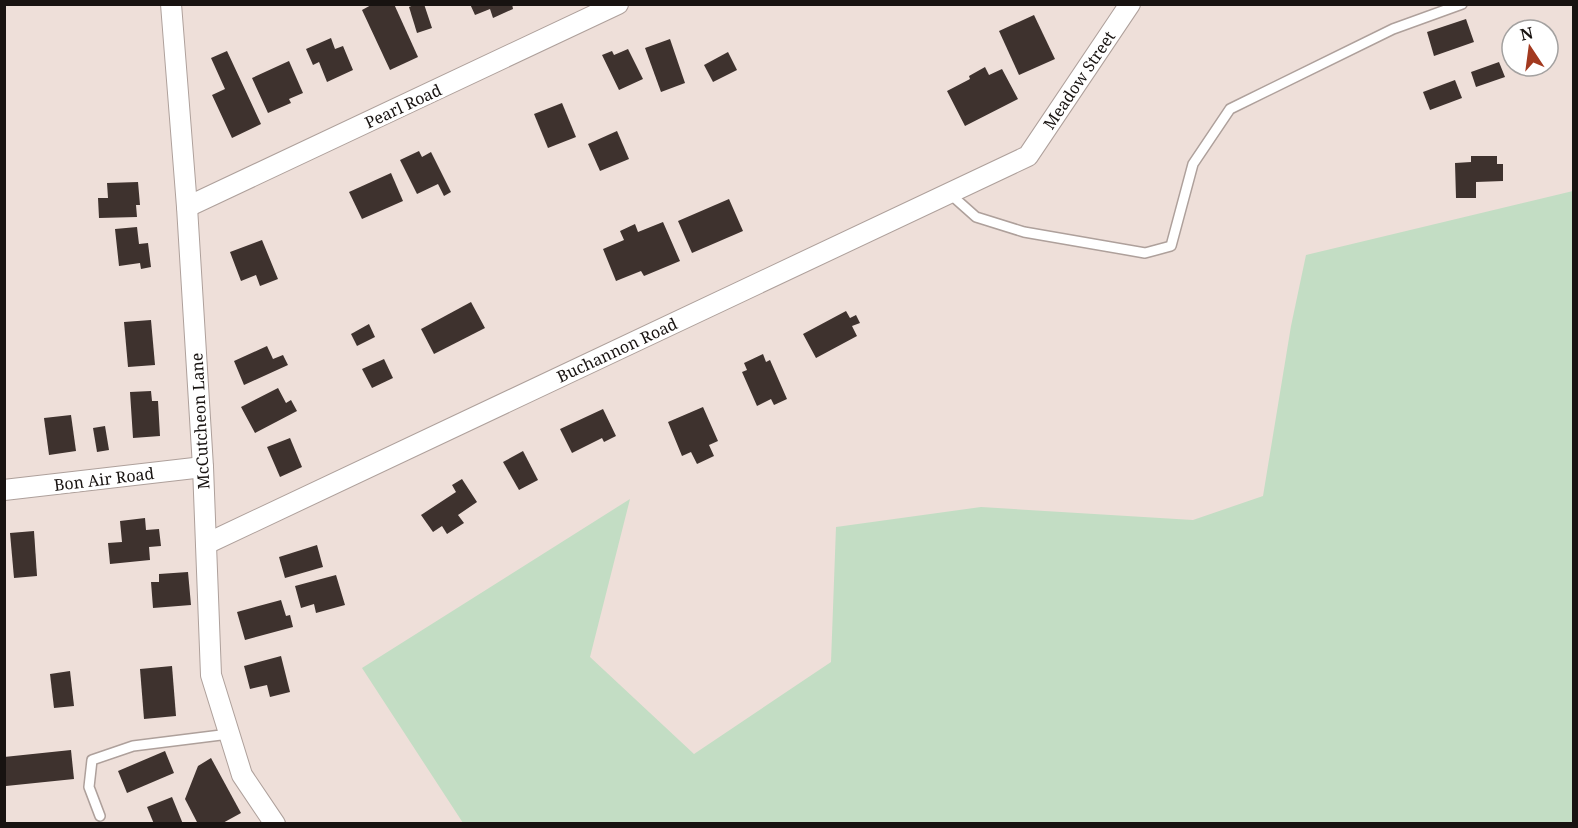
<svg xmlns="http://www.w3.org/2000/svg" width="1578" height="828" viewBox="0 0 1578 828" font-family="'Noto Serif',serif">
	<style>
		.green { fill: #c3ddc4 }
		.building { fill: #3e322e }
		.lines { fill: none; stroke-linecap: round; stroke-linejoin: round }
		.lane-casing { stroke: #aea09b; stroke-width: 12 }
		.street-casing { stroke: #aea09b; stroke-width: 22 }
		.lane { stroke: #fff; stroke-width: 9 }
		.street { stroke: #fff; stroke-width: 20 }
		.labels { text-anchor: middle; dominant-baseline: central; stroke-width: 6; stroke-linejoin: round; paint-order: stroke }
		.street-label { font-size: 16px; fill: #181311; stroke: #fff }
	</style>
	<rect width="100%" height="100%" fill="#eedfd9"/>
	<polygon class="green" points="1573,191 1573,823 463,823 362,668 630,499 590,657 694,754 831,662 836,527 981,507 1193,520 1263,496 1291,326 1306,255"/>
	<g class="building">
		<polygon points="373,4 394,4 418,57 390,70 362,10"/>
		<polygon points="416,4 424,4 432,28 417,33 409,7"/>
		<polygon points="470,4 512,4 513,9 493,18 490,9 475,15"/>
		<polygon points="1034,15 1055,59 1019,75 999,31"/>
		<polygon points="1466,19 1474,42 1434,56 1427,32"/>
		<polygon points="331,38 335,49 343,46 353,70 327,82 319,62 313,65 306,49"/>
		<polygon points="670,39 685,83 661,92 645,48"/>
		<polygon points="628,49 643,79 619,90 602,55 612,51 614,55"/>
		<polygon points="227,51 261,124 232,138 212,95 225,89 211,58"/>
		<polygon points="728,52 737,70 713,82 704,65"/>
		<polygon points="289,61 303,93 289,99 291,103 268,113 252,78"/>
		<polygon points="1499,62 1505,77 1476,87 1471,72"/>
		<polygon points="985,67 989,75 1002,69 1018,99 965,126 947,91 970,79 969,76"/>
		<polygon points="1455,80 1462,98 1430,110 1423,92"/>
		<polygon points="562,103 576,137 548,148 534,114"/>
		<polygon points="617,131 629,159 600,171 588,144"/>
		<polygon points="419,151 422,157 431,152 451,192 444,196 438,184 417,194 400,160"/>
		<polygon points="1471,156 1497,156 1497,164 1503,164 1503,181 1476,182 1476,198 1456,198 1455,163 1471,162"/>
		<polygon points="391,173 403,201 362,219 349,192"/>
		<polygon points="138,182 140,205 136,205 137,217 99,218 98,198 108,198 107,183"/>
		<polygon points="729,199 743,231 692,253 678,221"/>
		<polygon points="663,222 680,261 644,276 641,271 616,281 603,249 624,240 620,231 635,224 638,232"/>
		<polygon points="137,227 139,244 148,243 151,267 141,269 140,263 119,266 115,229"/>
		<polygon points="262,240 278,279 260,286 256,275 241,281 230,252"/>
		<polygon points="471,302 485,328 434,354 421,329"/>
		<polygon points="846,311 850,318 856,315 860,323 852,326 857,336 816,358 803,334"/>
		<polygon points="151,320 155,365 128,367 124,322"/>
		<polygon points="369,324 375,337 357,346 351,334"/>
		<polygon points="267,346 273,359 283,355 288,365 244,385 234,361"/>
		<polygon points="763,354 766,362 770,360 787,399 774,405 771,399 757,406 742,372 747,370 744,363"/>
		<polygon points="384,359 393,378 372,388 362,369"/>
		<polygon points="278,388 286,403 291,400 297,411 255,433 241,407"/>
		<polygon points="151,391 152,401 158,401 160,436 133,438 130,392"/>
		<polygon points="703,407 718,441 709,445 714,456 697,464 691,452 682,456 668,422"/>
		<polygon points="603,409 616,436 604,442 602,438 572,453 560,429"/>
		<polygon points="71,415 76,451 49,455 44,418"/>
		<polygon points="105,426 109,450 97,452 93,428"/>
		<polygon points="290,438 302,467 280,477 267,447"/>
		<polygon points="523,451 538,480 519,490 503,462"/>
		<polygon points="462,479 477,502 458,515 464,523 447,534 442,526 433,532 421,515 456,492 452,485"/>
		<polygon points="145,518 146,530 159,529 161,546 149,547 150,560 110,564 108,543 122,542 120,521"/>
		<polygon points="34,531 37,576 14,578 10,533"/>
		<polygon points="317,545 323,567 285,578 279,557"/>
		<polygon points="188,572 191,605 153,608 151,582 159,582 159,574"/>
		<polygon points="336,575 345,605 316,613 314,604 301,608 295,586"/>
		<polygon points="281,600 286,616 290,615 293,627 245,640 237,612"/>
		<polygon points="281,656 290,692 270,697 267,685 250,689 244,666"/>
		<polygon points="172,666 176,716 144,719 140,669"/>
		<polygon points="70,671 74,706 54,708 50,674"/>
		<polygon points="71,750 74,779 6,786 4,757"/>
		<polygon points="165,751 174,773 127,793 118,771"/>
		<polygon points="211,758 241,813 221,824 198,824 185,799 198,766"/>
		<polygon points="172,797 183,824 154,824 147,807"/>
	</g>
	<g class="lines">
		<g class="lane-casing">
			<g id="lane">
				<polyline points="949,193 976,217 1024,232 1145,253 1171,246 1193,164 1230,109 1393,29 1462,4"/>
				<polyline points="100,816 89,787 92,760 133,746 229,734"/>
			</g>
		</g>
		<g class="street-casing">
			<g id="street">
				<polyline points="171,4 187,207 203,467 211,675 242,775 275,824"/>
				<polyline points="187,207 618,4"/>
				<polyline points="4,490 203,467"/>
				<polyline points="206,544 1028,156 1130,4"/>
			</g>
		</g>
		<use href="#lane" class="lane"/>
		<use href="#street" class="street"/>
	</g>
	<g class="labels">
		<g class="street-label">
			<text transform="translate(1079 80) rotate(-56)">Meadow Street</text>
			<text transform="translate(403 106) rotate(-25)">Pearl Road</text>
			<text transform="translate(617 350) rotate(-25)">Buchannon Road</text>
			<text transform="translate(200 421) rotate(-93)">McCutcheon Lane</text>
			<text transform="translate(104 479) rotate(-7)">Bon Air Road</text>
		</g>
	</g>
	<rect width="1578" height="828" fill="none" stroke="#181311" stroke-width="12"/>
	<g transform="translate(1530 48) rotate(347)"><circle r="28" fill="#ffffff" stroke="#a3a1a0" stroke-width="1.5"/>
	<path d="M0-4.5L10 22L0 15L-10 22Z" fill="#a2391f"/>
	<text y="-9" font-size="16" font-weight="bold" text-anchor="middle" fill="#181311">N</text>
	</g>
</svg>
